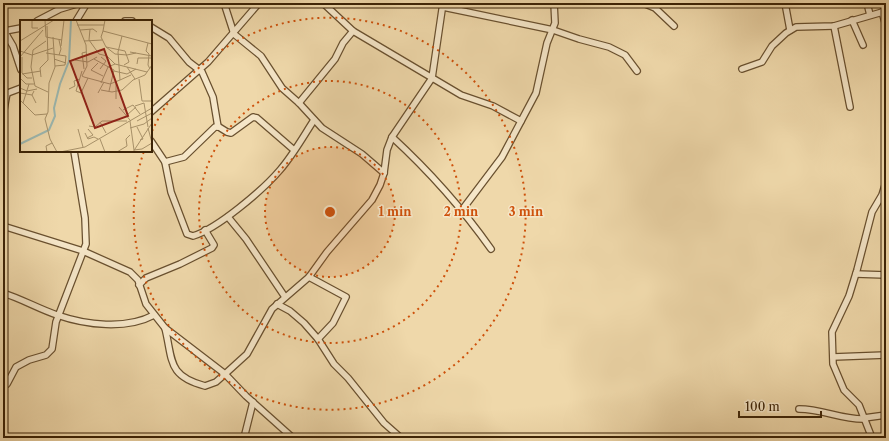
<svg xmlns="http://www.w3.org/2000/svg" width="889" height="441" viewBox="0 0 889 441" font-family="'Libre Caslon Text',serif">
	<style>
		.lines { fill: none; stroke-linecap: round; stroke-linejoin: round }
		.minor-casing { stroke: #69502f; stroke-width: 8 }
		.minor { stroke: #f5e6c8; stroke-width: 5.5 }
		.ring { fill: none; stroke: #ce510b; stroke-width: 2; stroke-dasharray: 2 4 }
		.inset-river { fill: none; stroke: #9cb8b1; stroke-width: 2 }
		.inset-road { fill: none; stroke: #a79068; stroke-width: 1 }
		.view { fill: #8f2418; fill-opacity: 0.15; stroke: #8f2418; stroke-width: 2 }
		.inset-edge { fill: none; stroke: #3c2306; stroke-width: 2 }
		.centre { fill: #ce510b; stroke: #f5e6c8; stroke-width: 2 }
		.ring-label { font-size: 12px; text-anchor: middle; font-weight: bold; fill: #ce510b; stroke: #f5e6c8; stroke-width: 3; stroke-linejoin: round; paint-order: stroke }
	</style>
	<rect width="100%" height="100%" fill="#efd8aa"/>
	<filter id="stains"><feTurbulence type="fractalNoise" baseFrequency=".005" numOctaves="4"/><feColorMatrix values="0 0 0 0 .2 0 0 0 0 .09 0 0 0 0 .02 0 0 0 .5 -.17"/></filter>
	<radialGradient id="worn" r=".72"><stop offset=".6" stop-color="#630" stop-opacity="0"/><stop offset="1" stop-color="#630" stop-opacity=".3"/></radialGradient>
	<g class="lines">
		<g class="minor-casing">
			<g id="minor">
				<polyline points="224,3 234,34 261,56 282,88 299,103 322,128 362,154 384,173"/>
				<polyline points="323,3 353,31 461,95 493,106 521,121"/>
				<polyline points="643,3 655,8 674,26"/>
				<polyline points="785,3 790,30"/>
				<polyline points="867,3 870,15"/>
				<polyline points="443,7 553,30 579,39 609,47 625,55 637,71"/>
				<polyline points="882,12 886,26"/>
				<polyline points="852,20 863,45"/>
				<polyline points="37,21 60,9 80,3"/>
				<polyline points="76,21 87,3"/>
				<polyline points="125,21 132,21"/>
				<polyline points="834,26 850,107"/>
				<polyline points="151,27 169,38 189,62 202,72 213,97 218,127"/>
				<polyline points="3,29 13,46 21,70"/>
				<polyline points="5,31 21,28"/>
				<polyline points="742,69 762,62 772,46 786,33 796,27 834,26 886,11"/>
				<polyline points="5,94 21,88"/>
				<polyline points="299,103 335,59 343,43 353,31"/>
				<polyline points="151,112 208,62 259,3"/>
				<polyline points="3,115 7,93"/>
				<path d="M 392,137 C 429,171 462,208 491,249"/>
				<path d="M 151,141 L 165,162 L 171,192 L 187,234 L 193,236 C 217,229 263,190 280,170 C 293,155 303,137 314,120"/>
				<polyline points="165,162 184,157 215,127 219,127 227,132 231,133 253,117 257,118 294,150"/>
				<polyline points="462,210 502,157 536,93 547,43 555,23 554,3"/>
				<polyline points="228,217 246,239 285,297"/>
				<polyline points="3,226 83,251 130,272 138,280 146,304 165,328 225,374 247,354 272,309 309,277 327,252 372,200 380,185 384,173 387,150 392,137 432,78 443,3"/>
				<polyline points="856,274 886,275"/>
				<polyline points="309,277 346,297 333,323 318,339"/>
				<polyline points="139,285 146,278 180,264 212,248 214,245 205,230"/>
				<path d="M 3,293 C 22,299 39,309 57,315 C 86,325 126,330 154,315"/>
				<polyline points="277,304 290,311 304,323 318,339 334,364 348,378 384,423 401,438"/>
				<path d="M 165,328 C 173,360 167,376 205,386 L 216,382 L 225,374 L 246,396 L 293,438"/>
				<polyline points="833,357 886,355"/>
				<polyline points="7,384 16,367 29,360 46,355 52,349 56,322 86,244 85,218 74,151"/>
				<path d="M 799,409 C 823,409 842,420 865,419"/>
				<polyline points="864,418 886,415"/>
				<polyline points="244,438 253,402"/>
				<polyline points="872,438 859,405 844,390 833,364 832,332 849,296 857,270 872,212 882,195 886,182"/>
			</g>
		</g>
		<use href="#minor" class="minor"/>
	</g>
	<circle cx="330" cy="212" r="65" fill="#ce510b" fill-opacity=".12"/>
	<g class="ring">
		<circle cx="330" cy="212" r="65"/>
		<circle cx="330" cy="212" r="131"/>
		<path d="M152 131A196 196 0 1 1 144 151"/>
	</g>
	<g transform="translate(20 20)">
		<rect width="132" height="132" fill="#efd8aa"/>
		<path class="inset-river" d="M 0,124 L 29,110 L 35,96 L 34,88 L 40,64 L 49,41 L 51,0"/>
		<path class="inset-road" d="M 12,0 L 12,8 L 18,8M 25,0 L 26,17 L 42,20M 56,0 L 66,25 L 67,46 L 62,56 L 64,57 L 90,64 L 100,60 L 98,32 L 102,16M 85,0 L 83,11 L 132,24M 57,5 L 84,5M 70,9 L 69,20 L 79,34 L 87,36 L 95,44 L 127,52M 60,10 L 73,9 L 77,12M 83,11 L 81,17 L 86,27 L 105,31 L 109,42 L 104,45M 33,17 L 35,47 L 29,63 L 28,92 L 25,99 L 30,119 L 37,132M 0,21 L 34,0M 26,21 L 13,30 L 11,47 L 15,66 L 28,72M 64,21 L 82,20M 128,23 L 126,31 L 129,34 L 128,45 L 130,49M 41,26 L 44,0M 86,27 L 95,34 L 107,35 L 116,33M 0,31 L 12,35 L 33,28M 110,32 L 132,36M 26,33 L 46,36 L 45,45 L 35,46M 39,35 L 41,29 L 39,20M 0,37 L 23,10M 2,37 L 2,53 L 7,58 L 12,58M 34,39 L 46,43M 74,39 L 94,50 L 89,71M 55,40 L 68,42 L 77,37M 78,43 L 71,50 L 83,56M 117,44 L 118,38 L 132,38M 107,47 L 115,59M 64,49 L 62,33 L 66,32M 80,49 L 86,41 L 81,37M 62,51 L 56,71 L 61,73 L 68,58M 94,51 L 107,54 L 116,49M 2,54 L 21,51M 21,57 L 20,48 L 28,40 L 27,6M 0,58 L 6,64 L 14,64M 119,59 L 122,81 L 132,81M 100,60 L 111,55M 81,63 L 88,47 L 95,44M 96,63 L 96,79M 0,68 L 7,71 L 17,69M 49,69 L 55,66 L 54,61 L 60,59M 81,70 L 92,72 L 102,70 L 113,60 L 125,55 L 132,45M 14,71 L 12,75 L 16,83M 0,73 L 12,75M 78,73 L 84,62M 0,80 L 15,95 L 27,94M 3,83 L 9,64M 115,86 L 124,83 L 128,107M 99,87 L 110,100M 103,90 L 113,85 L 120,94M 107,95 L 116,87M 110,101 L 114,130M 117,101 L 132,93M 80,102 L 86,113M 69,106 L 75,107 L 82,101 L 107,101M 117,107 L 123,119 L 120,120M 110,108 L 124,104 L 132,98M 58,109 L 63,127M 65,113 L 68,119 L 74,117 L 78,119M 67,118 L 73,115 L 68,109M 80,119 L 85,132M 114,130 L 122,129 L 132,123 L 128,108M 27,132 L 26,126 L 32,123M 40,132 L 65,127 L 132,88M 97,132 L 107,126 L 106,119 L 110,115M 113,132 L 132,103"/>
		<path class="view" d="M 84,29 L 108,96 L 75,108 L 50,41 Z"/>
		<rect width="132" height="132" class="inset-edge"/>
	</g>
	<circle cx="330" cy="212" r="6" class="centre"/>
	<g class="ring-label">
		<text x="395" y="216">1 min</text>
		<text x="461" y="216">2 min</text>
		<text x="526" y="216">3 min</text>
	</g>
	<rect width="889" height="441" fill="none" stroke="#efd8aa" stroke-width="16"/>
	<rect x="4" y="4" width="881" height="433" fill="none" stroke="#3c2306" stroke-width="2"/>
	<rect x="8" y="8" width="873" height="425" fill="none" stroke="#3c2306"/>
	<path d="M739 411v6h82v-6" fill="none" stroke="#3c2306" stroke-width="2"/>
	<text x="745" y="411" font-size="12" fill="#3c2306" stroke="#f5e6c8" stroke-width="3" paint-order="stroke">100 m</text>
	<rect width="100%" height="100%" filter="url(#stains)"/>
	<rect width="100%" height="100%" fill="url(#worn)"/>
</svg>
